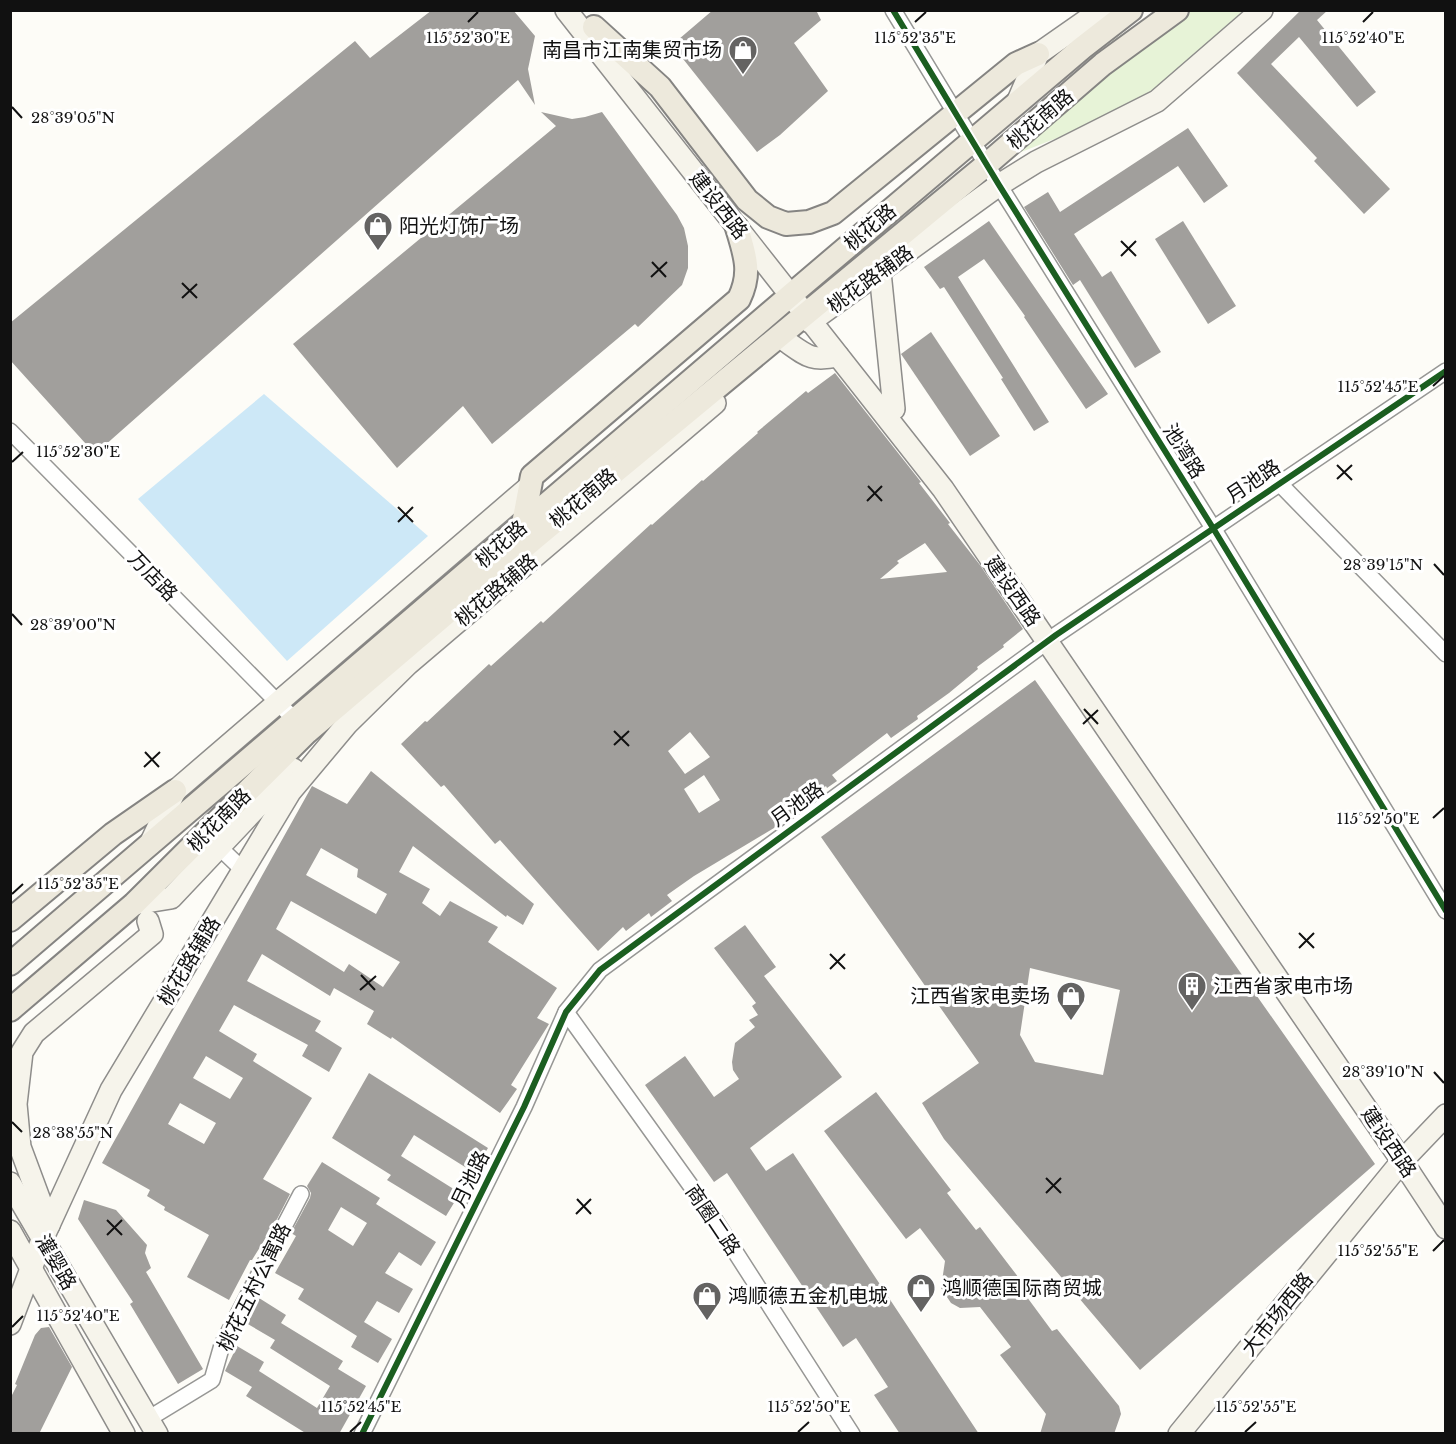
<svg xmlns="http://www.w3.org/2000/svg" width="1456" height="1444" viewBox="0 0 1456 1444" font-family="'Libre Baskerville','Noto Sans SC',serif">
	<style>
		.green { fill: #e7f3d7 }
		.water { fill: #cde8f7 }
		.building { fill: #a19f9c; fill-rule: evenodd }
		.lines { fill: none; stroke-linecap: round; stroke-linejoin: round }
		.street-casing { stroke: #979795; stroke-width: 18 }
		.secondary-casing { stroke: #8e8d8b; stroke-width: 24 }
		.primary-casing { stroke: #858482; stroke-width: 26 }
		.street { stroke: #fffffe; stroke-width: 15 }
		.secondary { stroke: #f6f4eb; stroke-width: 21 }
		.primary { stroke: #ede9dc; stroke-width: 22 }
		.cycleway-casing { stroke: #fff; stroke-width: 10 }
		.cycleway { stroke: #1b5e20; stroke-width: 6 }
		.ticks { fill: none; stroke: #111; stroke-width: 2 }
		.labels { text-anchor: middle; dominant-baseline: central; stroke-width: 6; stroke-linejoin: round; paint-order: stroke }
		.poi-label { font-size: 20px; fill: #111; stroke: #fff; text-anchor: start }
		.street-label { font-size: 20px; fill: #111; stroke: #fff }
		.ticks-label { font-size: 15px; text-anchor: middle; fill: #111; stroke: #fff; stroke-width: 6; stroke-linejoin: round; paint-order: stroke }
	</style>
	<rect width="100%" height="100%" fill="#fdfcf7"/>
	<polygon class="green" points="1156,11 1243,11 1148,95 1098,122 998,161 990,147 1115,39"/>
	<polygon class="water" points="264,394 428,536 287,661 138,499"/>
	<g class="building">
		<polygon points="432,10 513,10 535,36 528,69 535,105 518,80 95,454 10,360 10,323 355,41 370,58"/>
		<polygon points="713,10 816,10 821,20 794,43 828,91 780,135 757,152 672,45"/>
		<polygon points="1301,10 1328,10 1317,20 1376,92 1357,107 1299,37 1271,64 1390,189 1364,214 1314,161 1317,158 1237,73"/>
		<polygon points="541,112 572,119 585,117 602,112 677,215 684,228 688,246 688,268 682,285 638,327 635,324 492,444 463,406 397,468 293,344 556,126"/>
		<polygon points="1188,128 1228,186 1204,203 1178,166 1074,234 1102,277 1111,271 1161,352 1135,368 1080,280 1073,285 1024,207 1048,192 1060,212"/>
		<polygon points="989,221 1108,394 1086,409 1024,317 1025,316 984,259 958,277 1049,422 1034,431 1001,379 1003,378 944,287 940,289 924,267"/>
		<polygon points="1183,221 1236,306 1208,324 1155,239"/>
		<polygon points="931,332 1000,436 970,456 901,354"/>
		<path d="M 835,373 L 921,482 L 919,483 L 950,523 L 948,524 L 980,565 L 1023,629 L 1003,645 L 1004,647 L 977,667 L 978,669 L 949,693 L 917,716 L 918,719 L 891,738 L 887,733 L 832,775 L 837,781 L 827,788 L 826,786 L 774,828 L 694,876 L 667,895 L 672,901 L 651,917 L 649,913 L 626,931 L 623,927 L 598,951 L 500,840 L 495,844 L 444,785 L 441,787 L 401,744 L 425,721 L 427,722 L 489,664 L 491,666 L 541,621 L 543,623 L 651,524 L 652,525 L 702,480 L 703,481 L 758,433 L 757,432 L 806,391 L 808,393 ZM 925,543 L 947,572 L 880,579 L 899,563 L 897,561 ZM 690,732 L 710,757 L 685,774 L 668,751 ZM 704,775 L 720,800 L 699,813 L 684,789 Z"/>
		<path d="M 1035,680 L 1375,1164 L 1140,1370 L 944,1139 L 922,1103 L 979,1063 L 821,837 ZM 1030,968 L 1120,990 L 1103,1075 L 1035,1062 L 1020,1035 Z"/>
		<path d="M 371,771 L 534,904 L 523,925 L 507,915 L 506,917 L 413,846 L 399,872 L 430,889 L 422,903 L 440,916 L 450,901 L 498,927 L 488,942 L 557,988 L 537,1018 L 549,1024 L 511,1085 L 517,1089 L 500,1113 L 392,1037 L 391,1039 L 367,1024 L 374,1011 L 334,988 L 330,996 L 262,954 L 247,981 L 321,1021 L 315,1031 L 342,1048 L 329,1072 L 302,1056 L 308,1045 L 234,1005 L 219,1031 L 257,1054 L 253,1061 L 312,1098 L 263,1179 L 290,1194 L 275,1223 L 252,1260 L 250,1260 L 229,1300 L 187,1277 L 209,1235 L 164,1210 L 165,1207 L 147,1196 L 150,1190 L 102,1163 L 312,786 L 347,804 ZM 321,848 L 358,869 L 357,877 L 387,894 L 376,914 L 306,875 ZM 291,901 L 400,962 L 383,987 L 349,964 L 344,972 L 276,929 ZM 206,1056 L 243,1078 L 230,1099 L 193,1078 ZM 180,1103 L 216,1123 L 204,1144 L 168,1124 Z"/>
		<polygon points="745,925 776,967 764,976 842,1077 750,1148 766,1171 793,1153 979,1434 900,1434 874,1395 888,1387 856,1338 843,1347 727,1173 714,1182 645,1085 685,1056 714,1097 739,1079 733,1070 732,1062 735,1043 755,1027 749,1020 758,1015 752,1006 756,1003 714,948"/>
		<polygon points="369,1073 488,1148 473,1172 414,1135 401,1156 460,1193 446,1216 387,1180 391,1175 332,1138"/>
		<polygon points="876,1092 951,1190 947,1193 976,1230 980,1227 1025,1286 1021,1289 1052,1331 1057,1329 1119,1406 1121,1414 1114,1434 1040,1434 1046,1414 1000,1355 1011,1347 980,1307 960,1308 951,1303 941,1288 945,1261 920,1228 906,1239 824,1131"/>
		<path d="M 322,1162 L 380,1198 L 376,1204 L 436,1242 L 421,1266 L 399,1252 L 385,1273 L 413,1289 L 399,1313 L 377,1301 L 364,1322 L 392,1339 L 378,1363 L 351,1347 L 357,1336 L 298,1299 L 304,1289 L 275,1273 L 296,1236 L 291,1233 L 310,1198 L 311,1193 L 307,1186 ZM 341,1207 L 367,1223 L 353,1246 L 328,1230 Z"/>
		<polygon points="84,1200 116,1210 147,1245 145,1253 151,1268 146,1272 203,1369 178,1384 130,1304 133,1302 78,1219"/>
		<polygon points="259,1298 286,1315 281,1323 343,1361 338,1369 366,1386 339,1434 307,1434 246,1396 252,1387 225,1371 237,1346 264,1362 259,1371 317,1408 330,1386 270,1348 275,1340 246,1323"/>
		<polygon points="49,1327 72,1367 39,1434 10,1434 10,1399 17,1385 15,1384 35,1335 41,1328"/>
	</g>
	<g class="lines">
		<g class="street-casing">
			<g id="street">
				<polyline points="893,10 999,185 1213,528 1446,911"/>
				<polyline points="10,431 295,720"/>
				<polyline points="1279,483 1446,654"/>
				<polyline points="219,847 243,870"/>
				<polyline points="566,1012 711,1214 852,1434"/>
				<polyline points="148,1419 212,1380 222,1345 301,1194"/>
				<polyline points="362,1434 524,1107 566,1012 600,970 1056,635 1446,371"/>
			</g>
		</g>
		<g class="secondary-casing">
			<g id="secondary">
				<polyline points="566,10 943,489 1402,1161 1446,1228"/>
				<polyline points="1017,103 1038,54 1101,10"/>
				<polyline points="880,272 894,409"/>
				<polyline points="810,322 999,185 1036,162 1157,101 1262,10"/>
				<path d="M 787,342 C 808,357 812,361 838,356"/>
				<polyline points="150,844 175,791 530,486"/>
				<polyline points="134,904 171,898 293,769"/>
				<polyline points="10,1183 157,1434"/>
				<polyline points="49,1225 20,1147 16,1104 22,1052 34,1033 152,934 148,921"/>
				<polyline points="10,1231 124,1434"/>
				<polyline points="10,1324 42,1240 111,1090 290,792 347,724 408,664 715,403"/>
				<polyline points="1179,1434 1402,1161 1446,1115"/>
			</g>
		</g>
		<g class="primary-casing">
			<g id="primary">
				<polyline points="594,27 660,87 747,200 768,217 786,224 809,222 833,213 1016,64 1038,54"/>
				<path d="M 523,524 L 532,476 L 739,299 C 752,272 745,255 737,228"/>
				<polyline points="10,920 113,834 175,791"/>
				<polyline points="10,964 799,288 1082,48 1131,10"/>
				<polyline points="10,1010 134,904 307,732 536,537 986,165 1103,64 1177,10"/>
			</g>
		</g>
		<use href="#street" class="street"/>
		<use href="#secondary" class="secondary"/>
		<use href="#primary" class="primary"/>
		<g class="cycleway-casing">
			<g id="cycleway">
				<polyline points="893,10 999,185 1213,528 1446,911"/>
				<polyline points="362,1434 524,1107 566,1012 600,970 1056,635 1446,371"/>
			</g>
		</g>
		<use href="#cycleway" class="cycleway"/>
	</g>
	<path class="ticks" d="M 468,22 L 478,12M 915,22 L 926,12M 1363,22 L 1373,12M 12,107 L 22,118M 1121,241 L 1136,256M 1121,256 L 1136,241M 652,262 L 666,277M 651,277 L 667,262M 182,283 L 197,298M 182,298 L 197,284M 1433,386 L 1444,376M 12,462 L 23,452M 1337,465 L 1352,480M 1337,479 L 1352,465M 868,486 L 882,501M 867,501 L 882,486M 398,507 L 413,522M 398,522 L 413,507M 1434,564 L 1444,575M 12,614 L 22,625M 1084,709 L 1098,724M 1083,724 L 1098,710M 614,731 L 629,746M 614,745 L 629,731M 145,752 L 159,767M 144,767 L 160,752M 1433,818 L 1444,808M 12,894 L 23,884M 1299,933 L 1314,948M 1299,948 L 1314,933M 830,954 L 845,969M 830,969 L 845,954M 361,975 L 375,990M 360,990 L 376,976M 1434,1072 L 1444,1083M 12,1122 L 22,1132M 1046,1178 L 1061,1193M 1046,1193 L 1061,1178M 577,1199 L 591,1214M 576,1214 L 591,1199M 107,1220 L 122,1235M 107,1235 L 122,1220M 1433,1251 L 1444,1240M 12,1327 L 23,1316M 350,1432 L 361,1422M 798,1432 L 809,1422M 1245,1432 L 1256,1422"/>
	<defs>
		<g id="shop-pin" transform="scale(1.5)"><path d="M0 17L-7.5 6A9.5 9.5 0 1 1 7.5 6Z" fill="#646362" stroke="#fff"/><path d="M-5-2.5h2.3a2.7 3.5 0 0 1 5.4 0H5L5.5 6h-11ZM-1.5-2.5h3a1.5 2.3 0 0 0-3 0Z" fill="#fff"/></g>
		<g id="building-pin" transform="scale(1.5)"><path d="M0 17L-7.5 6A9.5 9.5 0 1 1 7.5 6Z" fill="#646362" stroke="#fff"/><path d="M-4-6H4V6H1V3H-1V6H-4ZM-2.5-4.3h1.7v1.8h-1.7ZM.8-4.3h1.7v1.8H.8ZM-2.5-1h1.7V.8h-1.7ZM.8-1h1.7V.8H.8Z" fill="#fff"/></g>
	</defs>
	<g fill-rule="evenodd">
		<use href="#shop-pin" x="743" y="50"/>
		<use href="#shop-pin" x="378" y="226"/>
		<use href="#building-pin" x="1192" y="986"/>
		<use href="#shop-pin" x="1071" y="996"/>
		<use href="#shop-pin" x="921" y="1288"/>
		<use href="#shop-pin" x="707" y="1296"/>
	</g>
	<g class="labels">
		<g class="poi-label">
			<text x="722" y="50" text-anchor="end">南昌市江南集贸市场</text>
			<text x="399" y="226">阳光灯饰广场</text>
			<text x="1213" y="986">江西省家电市场</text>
			<text x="1050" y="996" text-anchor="end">江西省家电卖场</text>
			<text x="942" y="1288">鸿顺德国际商贸城</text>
			<text x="728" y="1296">鸿顺德五金机电城</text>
		</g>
		<g class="street-label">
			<text transform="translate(1040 119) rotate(-41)">桃花南路</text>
			<text transform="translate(719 205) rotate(52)">建设西路</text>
			<text transform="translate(870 227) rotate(-40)">桃花路</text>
			<text transform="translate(870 279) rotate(-36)">桃花路辅路</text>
			<text transform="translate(1184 451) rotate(58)">池湾路</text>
			<text transform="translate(1253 481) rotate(-34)">月池路</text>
			<text transform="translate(583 498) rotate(-40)">桃花南路</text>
			<text transform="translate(501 544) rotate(-41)">桃花路</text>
			<text transform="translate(153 576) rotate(46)">万店路</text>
			<text transform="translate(496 590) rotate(-40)">桃花路辅路</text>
			<text transform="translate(1013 591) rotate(55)">建设西路</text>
			<text transform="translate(797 804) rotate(-36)">月池路</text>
			<text transform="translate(219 820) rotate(-45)">桃花南路</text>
			<text transform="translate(189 961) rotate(-59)">桃花路辅路</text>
			<text transform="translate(1389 1142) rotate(56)">建设西路</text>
			<text transform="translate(470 1179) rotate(-64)">月池路</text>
			<text transform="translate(713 1220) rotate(56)">商圈二路</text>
			<text transform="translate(56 1262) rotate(60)">灌婴路</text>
			<text transform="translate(254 1287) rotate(-64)">桃花五村公寓路</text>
			<text transform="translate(1277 1314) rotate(-51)">大市场西路</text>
		</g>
	</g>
	<g class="ticks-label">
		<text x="468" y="43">115°52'30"E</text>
		<text x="915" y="43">115°52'35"E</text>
		<text x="1363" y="43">115°52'40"E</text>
		<text x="73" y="123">28°39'05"N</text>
		<text x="1378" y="392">115°52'45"E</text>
		<text x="78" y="457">115°52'30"E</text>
		<text x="1383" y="570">28°39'15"N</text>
		<text x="73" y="630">28°39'00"N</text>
		<text x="1378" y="824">115°52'50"E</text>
		<text x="78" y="889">115°52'35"E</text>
		<text x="1383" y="1077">28°39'10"N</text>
		<text x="73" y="1138">28°38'55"N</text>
		<text x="1378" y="1256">115°52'55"E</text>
		<text x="78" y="1321">115°52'40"E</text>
		<text x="361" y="1412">115°52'45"E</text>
		<text x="809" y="1412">115°52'50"E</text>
		<text x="1256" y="1412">115°52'55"E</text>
	</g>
	<rect width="1456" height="1444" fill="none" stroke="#111111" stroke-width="24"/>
</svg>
